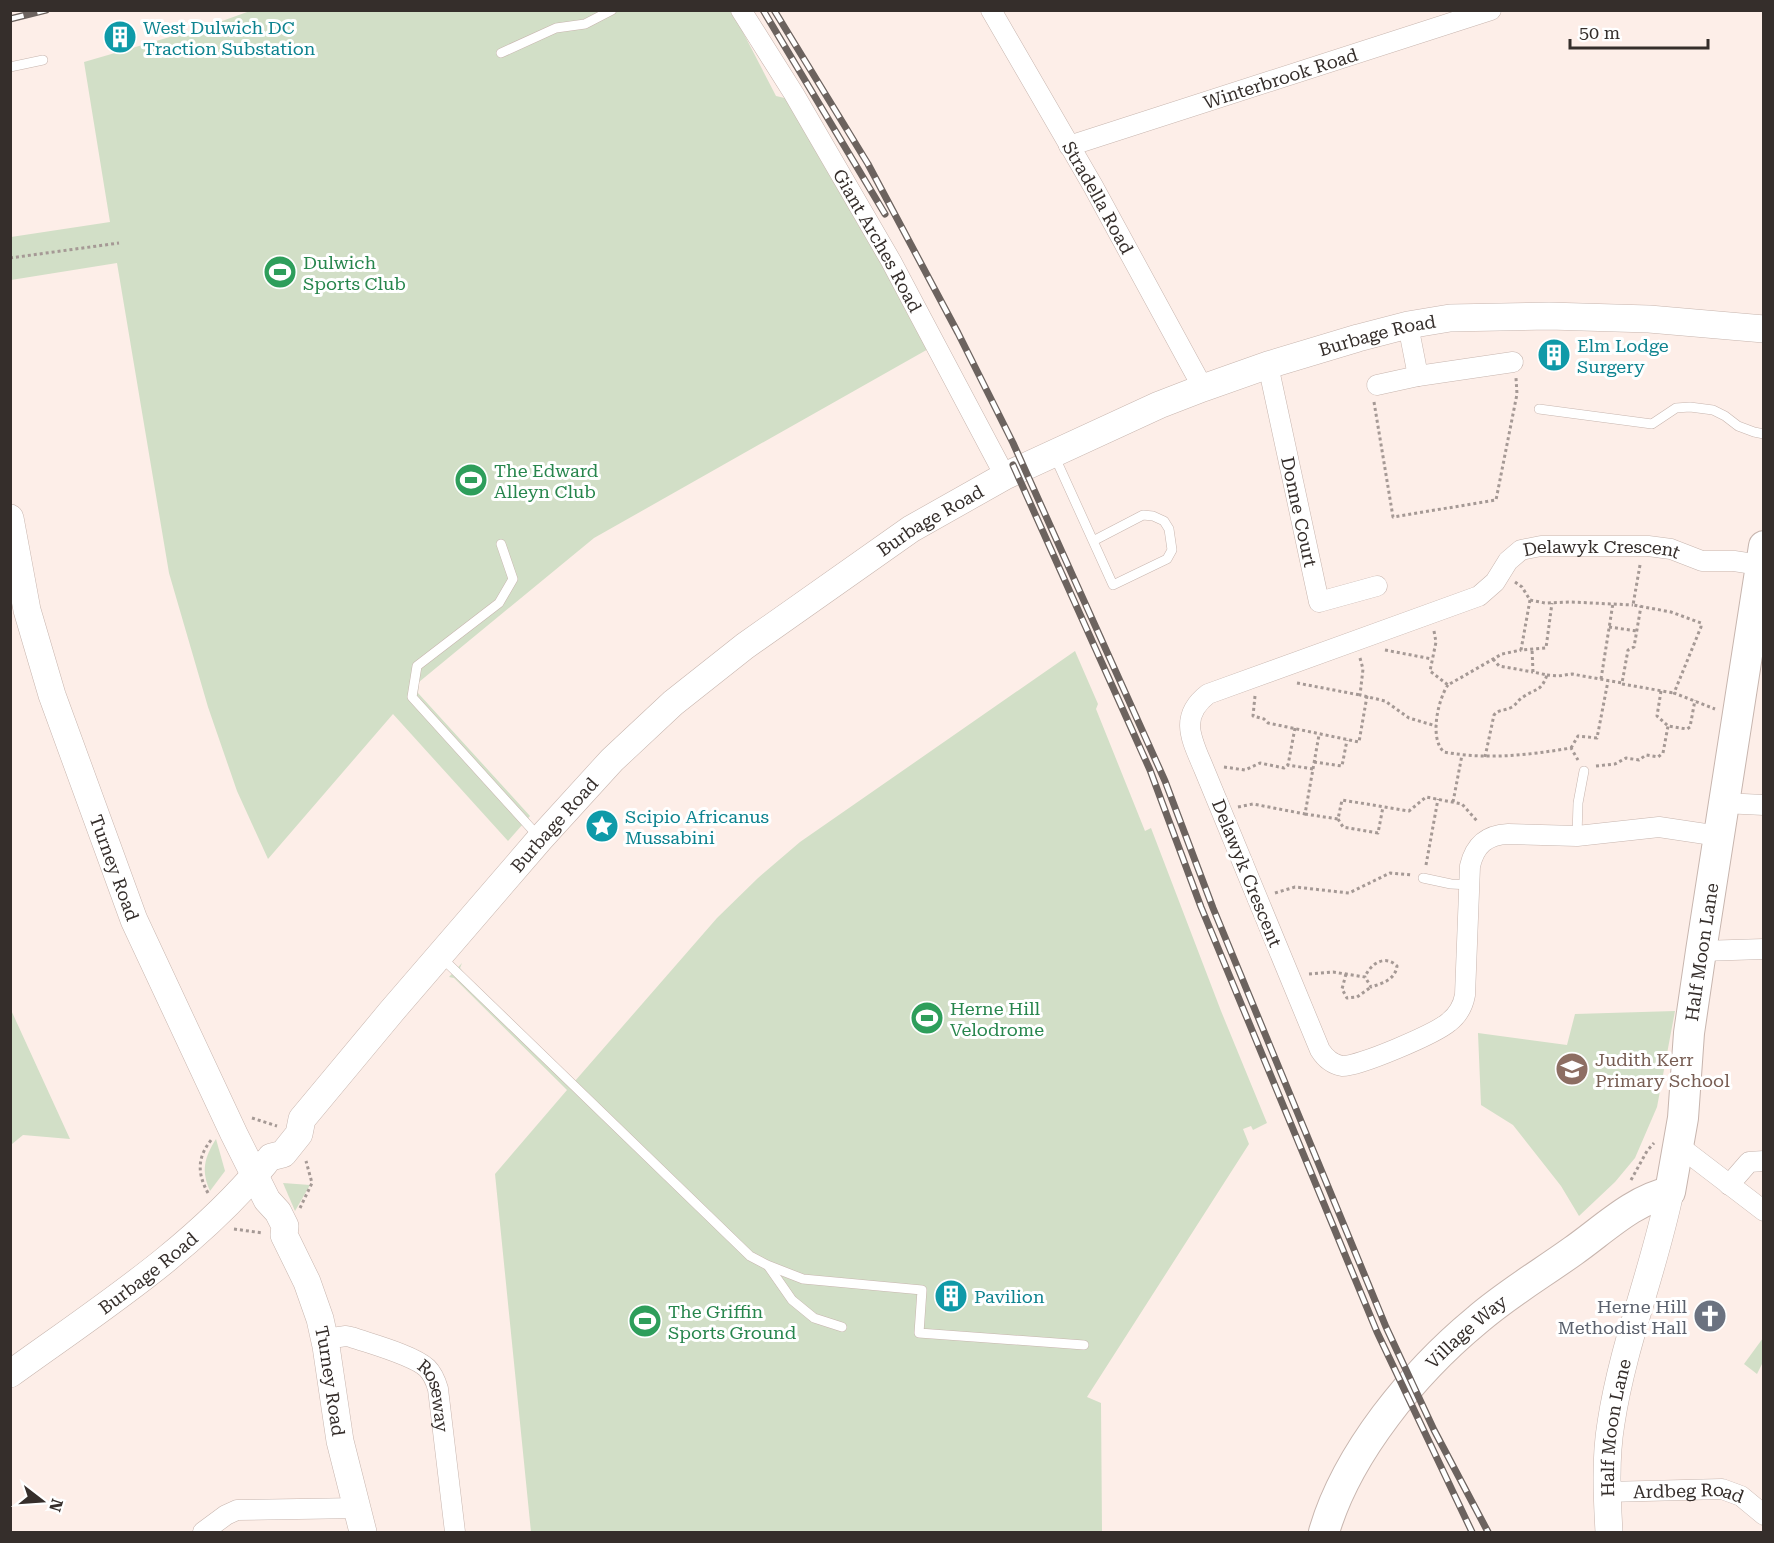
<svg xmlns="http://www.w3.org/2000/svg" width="1774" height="1543" viewBox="0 0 1774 1543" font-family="'Roboto Serif',serif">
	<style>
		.green { fill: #d2dfc7 }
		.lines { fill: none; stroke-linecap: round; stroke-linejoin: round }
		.lane-casing { stroke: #c7b5ae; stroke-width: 10 }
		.street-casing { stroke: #c7b5ae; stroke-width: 21 }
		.secondary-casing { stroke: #c7b5ae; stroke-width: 28 }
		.primary-casing { stroke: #c7b5ae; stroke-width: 32 }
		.path { stroke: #a59995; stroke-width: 3; stroke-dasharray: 3 3; stroke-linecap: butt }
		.lane { stroke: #fff; stroke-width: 9 }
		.street { stroke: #fff; stroke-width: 20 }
		.secondary { stroke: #fff; stroke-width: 27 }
		.primary { stroke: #fff; stroke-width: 30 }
		.rail-casing { stroke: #6c635f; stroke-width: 7 }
		.rail { stroke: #fff; stroke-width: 4.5; stroke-dasharray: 14; stroke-linecap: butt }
		.labels { text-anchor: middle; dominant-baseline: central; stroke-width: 6; stroke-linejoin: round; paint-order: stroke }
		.culture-label { font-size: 18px; fill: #0d838f; stroke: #fff; text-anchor: start }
		.street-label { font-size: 18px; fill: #352e2b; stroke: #fff }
		.leisure-label { font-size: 18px; fill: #27864d; stroke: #fff; text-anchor: start }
		.education-label { font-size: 18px; fill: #785e54; stroke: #fff; text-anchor: start }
		.worship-label { font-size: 18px; fill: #5b616d; stroke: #fff; text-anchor: end }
	</style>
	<rect width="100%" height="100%" fill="#fdeee8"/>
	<g class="green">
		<polygon points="250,11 732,11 776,96 789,99 930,348 594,538 419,682 418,693 530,816 508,841 393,714 268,859 237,791 208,707 169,573 117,263 11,280 11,237 110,222 84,62 211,25"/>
		<polygon points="1075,651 1098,704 1096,709 1145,831 1151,828 1221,1011 1267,1123 1253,1130 1251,1126 1243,1129 1249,1144 1087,1397 1101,1403 1102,1532 531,1532 495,1174 567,1090 454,978 449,977 462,963 460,968 464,973 575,1081 717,918 758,878 800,842"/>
		<polygon points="11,1010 70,1139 23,1135 12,1144 11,1162"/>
		<polygon points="1675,1011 1657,1107 1635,1158 1615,1182 1579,1216 1561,1186 1513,1125 1481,1105 1478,1033 1567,1045 1575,1014"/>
		<path d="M 216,1139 L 225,1171 L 210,1191 C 201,1171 204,1158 216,1139 Z"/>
		<polygon points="283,1183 310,1185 295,1211"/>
		<polygon points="1763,1338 1763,1362 1757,1374 1744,1364"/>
	</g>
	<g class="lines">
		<g class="lane-casing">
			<g id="lane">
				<polyline points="501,53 556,28 585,24 612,10"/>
				<polyline points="10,67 43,60"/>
				<polyline points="1539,409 1652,424 1676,408 1690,407 1713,410 1725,416 1738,426 1754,432 1764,434"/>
				<polyline points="1054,455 1113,585 1167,559 1172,550 1169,529 1164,521 1153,516 1143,515 1093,541"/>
				<polyline points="501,544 513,579 499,603 417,666 412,697 538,836"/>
				<polyline points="1577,836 1578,803 1584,771"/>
				<polyline points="1423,878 1451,884 1470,885"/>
				<polyline points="441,957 750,1256 767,1265 803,1279 922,1290 919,1333 1084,1345"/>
				<polyline points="769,1267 792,1300 814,1318 842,1327"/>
			</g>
		</g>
		<g class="street-casing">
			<g id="street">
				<path id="s1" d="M 741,10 L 794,94 L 891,261 L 1005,476"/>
				<path id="s2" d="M 991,10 L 1093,186 L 1203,388"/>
				<path id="s3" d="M 1069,146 L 1491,10"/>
				<polyline points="1408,325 1418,376"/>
				<path id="s4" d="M 1268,365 L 1319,602 L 1377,586"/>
				<polyline points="1377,385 1418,376 1513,362"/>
				<polyline points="1723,803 1764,805"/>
				<path id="s5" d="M 1719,836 L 1659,827 L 1577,836 L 1508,834 C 1486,835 1475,845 1470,866 L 1465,995 C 1463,1006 1458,1015 1449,1022 C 1435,1034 1358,1067 1342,1066 C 1331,1064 1325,1058 1320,1050 L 1204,769 C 1192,740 1178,717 1208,694 L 1479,596 L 1495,582 L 1508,561 L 1521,550 L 1541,546 L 1648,546 L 1671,549 L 1702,561 L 1734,561 L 1760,565"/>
				<polyline points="1701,951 1764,949"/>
				<polyline points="1679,1146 1764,1211"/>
				<polyline points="1729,1185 1749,1162 1764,1161"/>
				<path id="s6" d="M 325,1339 L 346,1336 L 351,1337 C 371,1344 413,1355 427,1368 C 433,1374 436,1382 438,1389 L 455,1532"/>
				<path id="s7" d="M 1607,1492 L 1722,1489 L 1741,1496 L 1764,1515"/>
				<polyline points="203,1532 226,1515 237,1510 358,1508"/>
			</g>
		</g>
		<g class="secondary-casing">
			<g id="secondary">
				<path id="s8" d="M 10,518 L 27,610 L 52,695 L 134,920 L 234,1134 L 267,1200 L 278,1212 L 285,1226 L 284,1235 L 307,1282 L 320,1319 L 326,1346 L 340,1441 L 363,1532"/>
				<path id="s9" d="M 271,1157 L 283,1154 L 299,1134 L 302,1119 L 391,1012 L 540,839 L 612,760 L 673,703 L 745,646 L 911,529 L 1005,476 L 1159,405 L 1203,388 L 1268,365 L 1358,338 L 1408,325 L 1450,318 L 1549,316 L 1649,319 L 1764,329"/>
				<path id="s10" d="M 10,1374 C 100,1309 194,1249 265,1163"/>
				<path id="s11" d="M 1609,1532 C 1607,1497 1605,1459 1611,1423 C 1623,1344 1654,1270 1670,1192"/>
			</g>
		</g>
		<g class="primary-casing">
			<g id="primary">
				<path id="s12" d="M 1324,1532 C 1347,1453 1414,1372 1477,1320 C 1507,1294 1541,1274 1573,1251 C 1603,1230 1633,1200 1670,1192 L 1683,1118 L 1689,1033 L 1701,951 L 1764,546"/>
			</g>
		</g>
		<g class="path">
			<polyline points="10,258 119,243"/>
			<polyline points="1374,402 1393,517 1496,500 1517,394 1516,378"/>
			<polyline points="1640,565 1633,605 1671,612 1701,623 1701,627 1674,693 1715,709"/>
			<polyline points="1515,582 1522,587 1530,600 1545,603 1571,602 1633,605"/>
			<polyline points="1530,600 1521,650 1546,648 1552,603"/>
			<polyline points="1609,627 1637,631"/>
			<polyline points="1434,631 1436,642 1430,671 1448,685 1502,654 1521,650"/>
			<polyline points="1385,650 1432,659"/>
			<polyline points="1360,658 1363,669 1360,695 1385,701 1409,718 1436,726"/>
			<polyline points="1493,659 1499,666 1533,672"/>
			<polyline points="1547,675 1558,676 1572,674 1622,683 1628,650 1634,647 1641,606"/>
			<polyline points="1601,679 1613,603"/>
			<polyline points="1297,683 1360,695"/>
			<polyline points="1622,684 1674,693"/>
			<path d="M 1448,685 C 1438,699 1429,739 1444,752 C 1488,760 1528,755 1571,748 L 1578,760"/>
			<polyline points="1661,691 1657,716 1668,726 1687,729 1690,727 1695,700"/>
			<polyline points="1255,696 1253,716 1264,719 1268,723 1359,742 1367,696"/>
			<polyline points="1295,728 1288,765 1313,769"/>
			<polyline points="1571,748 1578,736 1597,738 1608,681"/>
			<path d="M 1485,757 L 1494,715 C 1499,709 1505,711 1512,707 C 1516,705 1518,700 1523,697 C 1536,688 1541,692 1547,675 L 1533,672 L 1532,649"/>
			<polyline points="1314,762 1342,766 1347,740"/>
			<polyline points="1596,766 1615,764 1626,758 1639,760 1646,755 1658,757 1663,753 1668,726"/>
			<polyline points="1224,767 1245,770 1260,763 1284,768 1288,765"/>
			<polyline points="1453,802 1462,755"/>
			<polyline points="1238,807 1253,804 1305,814 1319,735"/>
			<polyline points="1305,814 1338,819 1342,800 1409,811 1426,797 1462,804 1478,822"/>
			<polyline points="1338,819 1343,827 1378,833 1383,807"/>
			<polyline points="1426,865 1438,799"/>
			<polyline points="1275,893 1295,887 1349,893 1390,873 1412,875"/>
			<path d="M 1309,974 L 1333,972 L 1365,977 L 1371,987 C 1383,983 1395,980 1397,966 C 1385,954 1370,964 1365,977"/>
			<polyline points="1346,974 1342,989 1347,998 1357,997 1371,987"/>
			<polyline points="252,1118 277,1126"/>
			<polyline points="1631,1180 1647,1151 1654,1143"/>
			<path d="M 208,1193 C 197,1173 197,1157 212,1139"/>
			<polyline points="300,1208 312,1183 306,1161"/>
			<polyline points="234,1229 263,1233"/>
		</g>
		<use href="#lane" class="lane"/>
		<use href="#street" class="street"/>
		<use href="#secondary" class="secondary"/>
		<use href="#primary" class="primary"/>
		<g class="rail-casing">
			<g id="rail">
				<polyline points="763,10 885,214"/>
				<polyline points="774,10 868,164 958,333 1013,443 1165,781 1213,908 1386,1327 1434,1430 1488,1532"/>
				<polyline points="10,19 46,10"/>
				<polyline points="1013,465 1150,770 1201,907 1377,1332 1472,1532"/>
			</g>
		</g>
		<use href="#rail" class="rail"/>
	</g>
	<defs>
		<g id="building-disc" transform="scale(1.725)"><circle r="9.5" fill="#0f9aa8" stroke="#fff"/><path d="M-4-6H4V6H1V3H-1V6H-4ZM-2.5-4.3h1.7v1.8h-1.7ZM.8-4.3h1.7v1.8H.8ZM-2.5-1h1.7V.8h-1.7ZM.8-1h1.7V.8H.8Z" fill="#fff"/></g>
		<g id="stadium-disc" transform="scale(1.725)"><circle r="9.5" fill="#2e9e5b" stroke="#fff"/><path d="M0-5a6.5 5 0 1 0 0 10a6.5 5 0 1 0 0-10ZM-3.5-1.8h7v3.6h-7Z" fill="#fff"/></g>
		<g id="sight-disc" transform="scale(1.725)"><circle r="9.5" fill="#0f9aa8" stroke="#fff"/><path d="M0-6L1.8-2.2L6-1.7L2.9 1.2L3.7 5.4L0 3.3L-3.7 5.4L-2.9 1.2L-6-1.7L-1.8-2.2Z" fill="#fff"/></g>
		<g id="school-disc" transform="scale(1.725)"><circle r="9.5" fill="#8d6e63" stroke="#fff"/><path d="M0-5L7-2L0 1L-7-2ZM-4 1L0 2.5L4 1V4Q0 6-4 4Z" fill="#fff"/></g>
		<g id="church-disc" transform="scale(1.725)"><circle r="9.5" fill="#6b7280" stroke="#fff"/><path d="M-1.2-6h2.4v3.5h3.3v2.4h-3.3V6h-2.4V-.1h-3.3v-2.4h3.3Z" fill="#fff"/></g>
	</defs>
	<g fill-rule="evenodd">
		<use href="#building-disc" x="120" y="37"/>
		<use href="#stadium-disc" x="280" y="272"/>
		<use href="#building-disc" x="1554" y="355"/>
		<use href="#stadium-disc" x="471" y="480"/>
		<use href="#sight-disc" x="602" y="826"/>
		<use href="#stadium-disc" x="927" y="1018"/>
		<use href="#school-disc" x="1572" y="1069"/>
		<use href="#building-disc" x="951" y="1296"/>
		<use href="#church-disc" x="1710" y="1316"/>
		<use href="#stadium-disc" x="645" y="1321"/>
	</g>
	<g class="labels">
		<g class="culture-label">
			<text x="143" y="27">West Dulwich DC<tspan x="143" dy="21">Traction Substation</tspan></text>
			<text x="1577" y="345">Elm Lodge<tspan x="1577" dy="21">Surgery</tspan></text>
			<text x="625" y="816">Scipio Africanus<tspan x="625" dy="21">Mussabini</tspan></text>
			<text x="974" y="1296">Pavilion</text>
		</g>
		<g class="street-label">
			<text stroke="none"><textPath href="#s3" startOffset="222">Winterbrook Road</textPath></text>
			<text stroke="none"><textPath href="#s2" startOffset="216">Stradella Road</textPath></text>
			<text stroke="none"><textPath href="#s1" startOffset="268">Giant Arches Road</textPath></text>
			<text stroke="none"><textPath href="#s9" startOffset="1413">Burbage Road</textPath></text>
			<text stroke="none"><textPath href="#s4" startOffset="150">Donne Court</textPath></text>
			<text stroke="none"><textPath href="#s9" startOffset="927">Burbage Road</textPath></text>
			<text stroke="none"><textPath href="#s5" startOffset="1392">Delawyk Crescent</textPath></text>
			<text stroke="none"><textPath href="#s9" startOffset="441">Burbage Road</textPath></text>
			<text stroke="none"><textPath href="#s8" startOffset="366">Turney Road</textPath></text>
			<text transform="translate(1247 873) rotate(68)">Delawyk Crescent</text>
			<text stroke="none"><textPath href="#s12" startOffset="740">Half Moon Lane</textPath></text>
			<text stroke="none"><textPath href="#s10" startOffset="171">Burbage Road</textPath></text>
			<text stroke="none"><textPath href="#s12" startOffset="249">Village Way</textPath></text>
			<text stroke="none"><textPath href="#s8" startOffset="927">Turney Road</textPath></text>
			<text stroke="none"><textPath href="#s6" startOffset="138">Roseway</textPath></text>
			<text stroke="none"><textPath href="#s11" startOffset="105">Half Moon Lane</textPath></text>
			<text stroke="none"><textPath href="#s7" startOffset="82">Ardbeg Road</textPath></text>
		</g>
		<g class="leisure-label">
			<text x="303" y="262">Dulwich<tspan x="303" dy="21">Sports Club</tspan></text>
			<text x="494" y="470">The Edward<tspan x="494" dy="21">Alleyn Club</tspan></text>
			<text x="950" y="1008">Herne Hill<tspan x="950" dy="21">Velodrome</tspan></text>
			<text x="668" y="1311">The Griffin<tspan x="668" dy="21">Sports Ground</tspan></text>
		</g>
		<g class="education-label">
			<text x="1595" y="1059">Judith Kerr<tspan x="1595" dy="21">Primary School</tspan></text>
		</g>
		<g class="worship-label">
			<text x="1687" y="1306">Herne Hill<tspan x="1687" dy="21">Methodist Hall</tspan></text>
		</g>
	</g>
	<rect width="1774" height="1543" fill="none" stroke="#352e2b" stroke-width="24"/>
	<g transform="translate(42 1501) rotate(107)" stroke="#ffffff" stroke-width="4.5" paint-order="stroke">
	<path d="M0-4.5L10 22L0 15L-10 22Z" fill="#352e2b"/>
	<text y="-9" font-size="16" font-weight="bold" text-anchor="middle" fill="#352e2b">N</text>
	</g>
	<path d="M1570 39v9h138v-9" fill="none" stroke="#352e2b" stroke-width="3"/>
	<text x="1579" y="39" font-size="18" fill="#352e2b" stroke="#ffffff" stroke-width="4.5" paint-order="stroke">50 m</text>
</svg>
